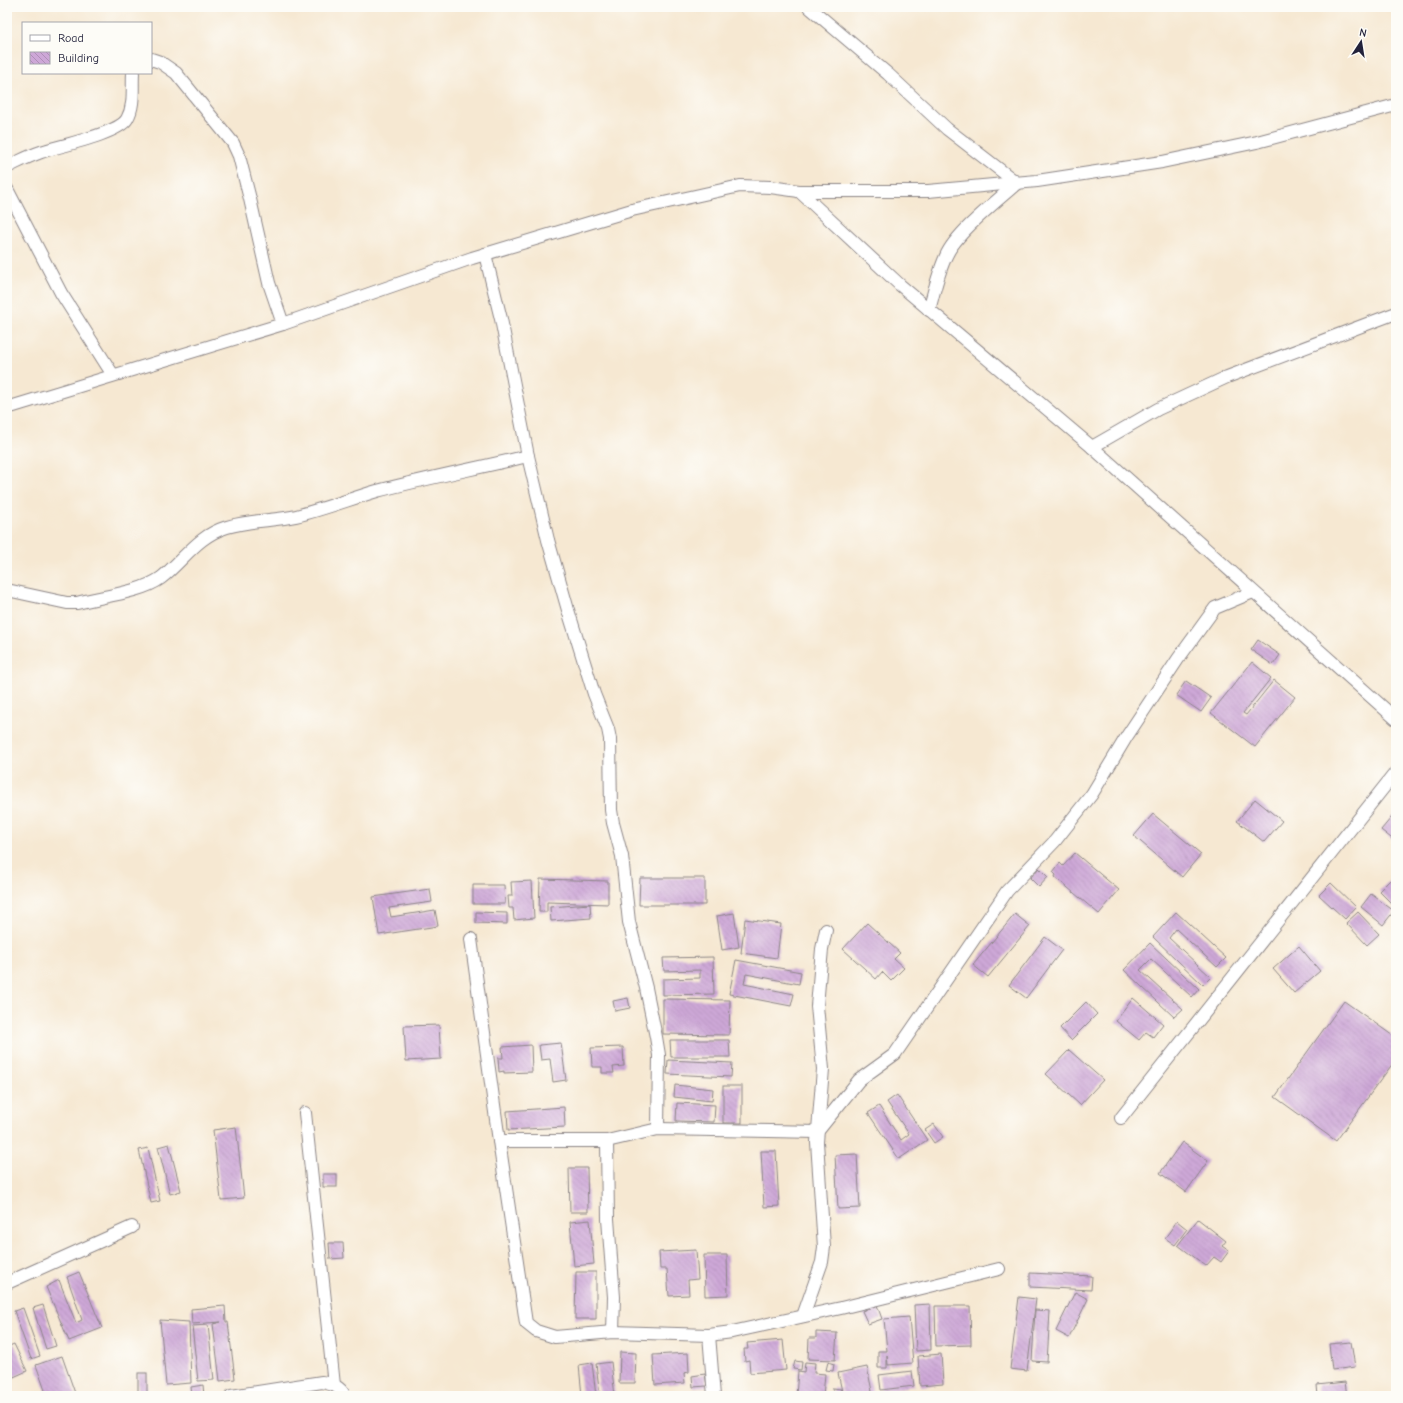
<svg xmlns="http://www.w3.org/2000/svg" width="1403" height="1403" viewBox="0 0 1403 1403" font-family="'Comic Neue',sans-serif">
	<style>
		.building { fill: url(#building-back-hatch) }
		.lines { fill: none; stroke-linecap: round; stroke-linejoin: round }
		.minor-casing { stroke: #8c8586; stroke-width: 14 }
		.minor { stroke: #fff; stroke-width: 12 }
	</style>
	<defs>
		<pattern id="building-back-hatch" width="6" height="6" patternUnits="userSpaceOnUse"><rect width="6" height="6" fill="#cda7d7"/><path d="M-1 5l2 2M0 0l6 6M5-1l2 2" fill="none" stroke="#b08fb9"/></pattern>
	</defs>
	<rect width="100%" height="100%" fill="#fdfcf7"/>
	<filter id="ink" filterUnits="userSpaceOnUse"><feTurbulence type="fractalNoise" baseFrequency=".025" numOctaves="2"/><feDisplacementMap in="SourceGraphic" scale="8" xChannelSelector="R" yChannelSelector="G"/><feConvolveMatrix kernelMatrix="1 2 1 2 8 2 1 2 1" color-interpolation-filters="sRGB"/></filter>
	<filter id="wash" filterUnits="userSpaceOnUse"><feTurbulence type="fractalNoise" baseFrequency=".012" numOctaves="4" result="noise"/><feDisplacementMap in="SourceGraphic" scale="16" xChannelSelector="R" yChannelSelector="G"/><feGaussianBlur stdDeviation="0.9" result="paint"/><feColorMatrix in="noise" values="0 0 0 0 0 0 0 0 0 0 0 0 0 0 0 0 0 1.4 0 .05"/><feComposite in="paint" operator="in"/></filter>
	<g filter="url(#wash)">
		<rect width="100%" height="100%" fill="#f6e8d2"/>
		<g id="blocks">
			<g class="building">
				<polygon points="1258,640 1280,655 1273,665 1251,650"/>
				<polygon points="1252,662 1271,678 1243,713 1246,715 1274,680 1295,697 1255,747 1211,713"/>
				<polygon points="1186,681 1211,698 1201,712 1176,695"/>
				<polygon points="1255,799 1282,821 1264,842 1237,821"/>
				<polygon points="1396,812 1396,842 1381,830"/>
				<polygon points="1153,814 1201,854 1182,877 1134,836"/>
				<polygon points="1075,853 1119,890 1099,914 1055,877 1056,875 1053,872 1060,863 1063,866"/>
				<polygon points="1039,868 1048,877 1039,887 1030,878"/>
				<polygon points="1396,874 1396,908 1379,891"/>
				<polygon points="640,878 705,878 705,905 639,905"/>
				<polygon points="540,879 608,881 608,904 547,902 547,912 539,912"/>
				<polygon points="532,881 534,918 514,920 513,908 509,908 508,896 512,896 511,882"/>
				<polygon points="1331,883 1356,907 1345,919 1319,895"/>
				<polygon points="473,885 504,885 505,904 473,904"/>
				<polygon points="430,889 432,902 389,908 391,917 435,910 438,926 379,935 373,897"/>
				<polygon points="1371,894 1394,911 1383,925 1361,907"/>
				<polygon points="590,904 591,918 551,921 550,907"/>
				<polygon points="476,912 507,913 507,924 476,923"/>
				<polygon points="1176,912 1226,958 1217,967 1176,929 1169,938 1211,977 1203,985 1153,937"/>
				<polygon points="1358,912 1379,934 1367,945 1346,923"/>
				<polygon points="734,913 739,947 722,950 717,916"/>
				<polygon points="1015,914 1030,926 988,977 973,965"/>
				<polygon points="745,919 781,924 777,958 741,953"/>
				<polygon points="867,923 900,953 894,959 904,968 891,981 882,972 876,979 843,949"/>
				<polygon points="1045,937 1062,950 1026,998 1009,985"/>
				<polygon points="1150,943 1199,989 1192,997 1151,959 1140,970 1183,1009 1174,1017 1124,970"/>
				<polygon points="1299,946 1320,971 1294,993 1273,969"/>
				<polygon points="713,957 714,994 663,995 663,979 700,978 700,970 664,971 663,958"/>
				<polygon points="736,960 801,972 799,984 746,974 744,984 794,994 791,1006 729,994"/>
				<polygon points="628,998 630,1008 615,1011 613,1001"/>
				<polygon points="1133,998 1163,1024 1153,1037 1146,1032 1139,1040 1116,1021"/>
				<polygon points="663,999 730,1000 729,1035 663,1034"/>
				<polygon points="1344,1001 1396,1038 1396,1059 1336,1141 1275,1097"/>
				<polygon points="1086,1002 1097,1014 1071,1040 1060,1028"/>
				<polygon points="439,1025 441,1059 406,1061 404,1026"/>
				<polygon points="670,1040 729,1040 730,1057 671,1057"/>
				<polygon points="561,1043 566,1080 553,1082 550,1059 541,1060 539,1045"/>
				<polygon points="531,1045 532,1072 504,1073 504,1071 499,1072 498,1058 503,1058 502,1047"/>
				<polygon points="623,1047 624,1066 613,1067 614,1073 602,1073 602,1067 592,1067 591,1048"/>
				<polygon points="1069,1050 1103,1080 1080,1105 1046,1074"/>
				<polygon points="668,1060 732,1063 731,1077 667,1074"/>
				<polygon points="675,1085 713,1089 712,1101 674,1097"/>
				<rect x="723" y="1086" width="19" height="37"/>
				<polygon points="897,1095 927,1140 899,1159 868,1113 879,1106 901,1140 909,1134 887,1102"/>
				<polygon points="677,1103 715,1105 714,1122 676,1121"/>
				<polygon points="564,1107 565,1127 508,1130 507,1111"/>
				<polygon points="934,1124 943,1137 934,1143 925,1130"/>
				<polygon points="236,1127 244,1198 221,1200 213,1130"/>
				<polygon points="1182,1142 1208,1161 1186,1192 1160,1173"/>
				<polygon points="169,1144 181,1191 170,1194 158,1147"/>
				<polygon points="148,1148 160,1201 151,1203 139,1150"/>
				<polygon points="761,1151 776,1151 779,1206 764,1207"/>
				<polygon points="857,1154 860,1208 838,1209 835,1155"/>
				<polygon points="569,1168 587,1168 588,1212 570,1212"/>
				<rect x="323" y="1174" width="14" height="13"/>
				<polygon points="1198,1219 1226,1241 1222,1246 1229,1251 1221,1262 1214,1257 1206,1266 1178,1245"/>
				<polygon points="590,1220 594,1264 574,1266 570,1222"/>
				<polygon points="1177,1221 1187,1229 1175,1245 1165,1238"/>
				<polygon points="329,1243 343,1243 344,1258 330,1259"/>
				<polygon points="696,1250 698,1279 688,1280 689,1295 669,1296 667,1269 660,1269 659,1252"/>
				<polygon points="704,1255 727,1255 728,1295 705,1296"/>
				<polygon points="79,1272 102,1328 69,1341 46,1287 59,1280 76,1323 82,1320 67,1277"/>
				<polygon points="576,1272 596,1272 596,1319 575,1319"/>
				<polygon points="1030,1273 1092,1276 1091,1290 1030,1287"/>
				<polygon points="1075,1292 1088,1299 1069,1338 1056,1331"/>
				<polygon points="1019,1297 1036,1299 1027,1371 1010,1369"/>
				<polygon points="930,1304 931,1350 916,1351 914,1305"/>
				<polygon points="43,1305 56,1346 46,1349 33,1308"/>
				<polygon points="877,1305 882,1319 868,1324 862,1311"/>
				<polygon points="225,1306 226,1322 228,1322 235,1379 220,1381 213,1324 221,1322 192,1324 191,1309"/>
				<polygon points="935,1306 970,1306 971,1345 936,1346"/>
				<polygon points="23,1308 40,1356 31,1359 14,1311"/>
				<polygon points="1035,1310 1050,1311 1047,1362 1032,1361"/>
				<polygon points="909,1317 913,1363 888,1365 887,1355 887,1368 878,1368 878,1351 887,1351 884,1319"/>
				<polygon points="160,1320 189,1322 191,1383 166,1385"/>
				<polygon points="208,1325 214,1380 198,1381 192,1326"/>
				<polygon points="816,1332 837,1333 835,1360 808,1359 809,1338 816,1338"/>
				<polygon points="783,1340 786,1370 750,1373 749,1360 745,1361 744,1349 748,1349 747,1343"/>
				<polygon points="1351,1342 1355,1367 1332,1370 1329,1344"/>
				<polygon points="14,1344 27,1371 7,1380 7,1347"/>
				<polygon points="620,1352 636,1353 635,1383 619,1383"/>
				<polygon points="688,1353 689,1372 684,1373 685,1383 655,1385 653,1355"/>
				<polygon points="941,1354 943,1384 920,1386 918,1356"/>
				<polygon points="62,1356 76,1396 47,1396 36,1365"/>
				<polygon points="795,1361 802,1362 801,1370 793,1369"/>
				<polygon points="611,1362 615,1396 600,1396 596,1364"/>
				<polygon points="805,1362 815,1363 814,1373 825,1374 823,1396 796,1396 798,1371 804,1372"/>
				<polygon points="828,1362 834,1364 833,1371 826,1370"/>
				<polygon points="592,1363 596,1396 582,1396 579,1365"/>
				<polygon points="867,1367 873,1396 843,1396 838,1373"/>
				<polygon points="912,1371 914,1386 881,1390 879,1375"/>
				<rect x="138" y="1373" width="9" height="23"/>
				<polygon points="705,1374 707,1386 693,1387 692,1376"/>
				<polygon points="1345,1382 1347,1396 1318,1396 1317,1385"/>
				<polygon points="203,1385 204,1396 192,1396 191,1387"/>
				<polygon points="833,1388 841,1389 840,1396 833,1396"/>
				<polygon points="887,1392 909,1395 909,1396 886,1396"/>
			</g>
		</g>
	</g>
	<g filter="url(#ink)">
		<use href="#blocks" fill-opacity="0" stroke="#8c8586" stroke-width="1"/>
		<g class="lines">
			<g class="minor-casing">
				<g id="minor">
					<path d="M 809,7 L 888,74 L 947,129 L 1017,183 C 997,201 956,233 946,256 C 938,273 934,292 929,310"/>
					<polyline points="151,59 160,62 176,73 233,143 239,156 250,199 269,283 283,324"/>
					<path d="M 7,167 C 18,162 29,156 41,152 C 59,146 118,134 127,119 C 135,105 132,88 133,73"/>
					<polyline points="7,189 61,293 113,375"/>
					<polyline points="799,191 900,285 1092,447 1396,719"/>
					<polyline points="485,254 501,319 528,456 548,540 568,610 594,694 608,729 610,739 611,810 613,823 622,856 629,922 646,988 656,1037 659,1055 658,1129"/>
					<polyline points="7,408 283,324 472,258 632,210 740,186 770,187 799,191 928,191 1037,181 1162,162 1257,142 1396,105"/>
					<polyline points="1092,447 1158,409 1227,377 1396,313"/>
					<path d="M 7,590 L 67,603 L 77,603 C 102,596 140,593 161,578 C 184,560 197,536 227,527 C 250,520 274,521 296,516 C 324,509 350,499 377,491 C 427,478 478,468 528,456"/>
					<polyline points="471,939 499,1141 526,1323 536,1331 555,1337 613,1332 709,1335 732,1332 841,1308 999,1269"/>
					<polyline points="305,1113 334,1385"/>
					<polyline points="1121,1118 1396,772"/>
					<polyline points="499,1141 607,1141 658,1129 817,1132 859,1080 895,1054 1007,891 1055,841 1092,794 1127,736 1178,659 1215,608 1253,592"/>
					<polyline points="607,1141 608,1219 614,1297 613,1332"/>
					<polyline points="7,1283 132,1227"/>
					<polyline points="803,1316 822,1262 824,1247 817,1142 823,1069 817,1006 822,949 826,930"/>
					<polyline points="709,1335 714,1396"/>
					<path d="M 231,1396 L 322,1382 C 332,1384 340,1386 345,1396"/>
				</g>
			</g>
			<use href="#minor" class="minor"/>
		</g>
	</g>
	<rect width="1403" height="1403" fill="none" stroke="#fdfcf7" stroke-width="24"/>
	<rect x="22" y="22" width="130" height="52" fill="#fdfcf7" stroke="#a5a5ac"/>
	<rect x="30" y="35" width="20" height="6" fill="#ffffff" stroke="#a5a5ac"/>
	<text x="58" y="42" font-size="12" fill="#22223b">Road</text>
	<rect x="30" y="52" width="20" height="12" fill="url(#building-back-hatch)" stroke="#a5a5ac"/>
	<text x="58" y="62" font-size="12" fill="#22223b">Building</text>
	<g transform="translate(1361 42) rotate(12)" stroke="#fdfcf7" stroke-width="3" paint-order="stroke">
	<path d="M0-3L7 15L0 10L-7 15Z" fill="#22223b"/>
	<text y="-6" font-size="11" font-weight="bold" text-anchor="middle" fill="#22223b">N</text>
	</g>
</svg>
